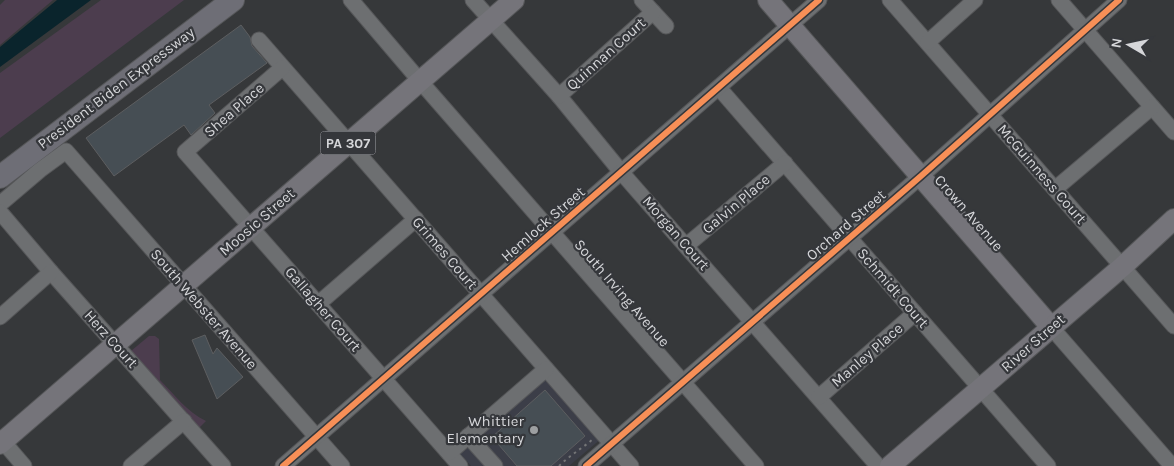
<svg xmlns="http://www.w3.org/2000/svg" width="1174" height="466" viewBox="0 0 1174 466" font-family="Karla,sans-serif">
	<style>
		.built { fill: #3c3e48 }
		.green { fill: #4c3d4e }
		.water { fill: #0a242c }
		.building { fill: #464e54; stroke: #5d5e60 }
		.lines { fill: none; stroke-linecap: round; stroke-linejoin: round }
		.minor-casing { stroke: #565759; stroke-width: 17 }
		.major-casing { stroke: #565759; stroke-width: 22 }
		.highway-casing { stroke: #565759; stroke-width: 24 }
		.path { stroke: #747577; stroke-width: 2; stroke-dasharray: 2.5 4; stroke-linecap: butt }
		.minor { stroke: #6d6f71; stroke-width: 15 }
		.major { stroke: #75747a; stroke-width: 20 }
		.highway { stroke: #6e6e76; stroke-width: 22 }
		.cycleway-casing { stroke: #35373b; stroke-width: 9 }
		.cycleway { stroke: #f78f57; stroke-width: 6 }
		.poi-dot { fill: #9d9fa1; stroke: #35373b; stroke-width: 2 }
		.labels { text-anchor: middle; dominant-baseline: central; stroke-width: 4.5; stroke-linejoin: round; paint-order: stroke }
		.shield { fill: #35373b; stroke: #a5a6aa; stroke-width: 1 }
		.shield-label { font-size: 14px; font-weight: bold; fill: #d5d6d9 }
		.street-label { font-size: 15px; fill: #d5d6d9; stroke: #35373b }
		.poi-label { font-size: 15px; fill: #d5d6d9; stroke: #35373b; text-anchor: end }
	</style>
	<rect width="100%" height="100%" fill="#36383a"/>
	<polygon class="built" points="540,366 602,438 569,466 471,466 451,443"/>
	<g class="green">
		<polygon points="5,0 53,0 0,45 0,5"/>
		<polygon points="101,0 184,0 0,138 0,73"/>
		<path d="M 149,336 L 155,336 L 159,339 L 160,380 C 174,394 187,412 206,421 L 198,429 L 131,351 Z"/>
	</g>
	<polygon class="water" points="57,0 91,0 0,67 0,47"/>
	<g class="building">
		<polygon points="241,25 250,37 252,46 267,63 209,105 215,113 191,135 184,125 114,176 86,138"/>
		<polygon points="205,335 213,354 217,348 243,377 217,399 192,340"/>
		<polygon points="545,390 585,436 551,466 517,466 492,437"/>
	</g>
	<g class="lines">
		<g class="minor-casing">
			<g id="minor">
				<polyline points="351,0 420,81 756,466"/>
				<polyline points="473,0 559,96 622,173 878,466"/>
				<polyline points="642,0 666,26"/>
				<polyline points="890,0 1174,326"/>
				<polyline points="1059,0 1174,132"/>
				<polyline points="259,40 631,466"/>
				<polyline points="928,42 975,0"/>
				<polyline points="282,68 185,152 460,466"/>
				<polyline points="719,88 1048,466"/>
				<polyline points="559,96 653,12"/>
				<polyline points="1055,189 1152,107"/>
				<polyline points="0,204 40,170 66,151 342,466"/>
				<polyline points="0,212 51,272 223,466"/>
				<polyline points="687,245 785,163"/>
				<polyline points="318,304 416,219"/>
				<polyline points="0,317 51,272"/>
				<polyline points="1051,327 1172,466"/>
				<polyline points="819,397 915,313"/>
				<polyline points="468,436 495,466"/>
				<polyline points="0,438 24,466"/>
				<polyline points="449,453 546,369"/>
				<polyline points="131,466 184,421"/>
				<polyline points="283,466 819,0"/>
				<polyline points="586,466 921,176 1119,0"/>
			</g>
		</g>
		<g class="major-casing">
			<g id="major">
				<polyline points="768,0 1051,327"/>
				<polyline points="0,444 514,0"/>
				<polyline points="890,466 1122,267 1174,219"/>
			</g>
		</g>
		<g class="highway-casing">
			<polyline id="highway" points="0,177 233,0"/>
		</g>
		<path class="path" d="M 559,466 C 569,456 581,449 592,440"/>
		<use href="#minor" class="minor"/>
		<use href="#major" class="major"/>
		<use href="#highway" class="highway"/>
		<g class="cycleway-casing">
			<g id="cycleway">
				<polyline points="283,466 819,0"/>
				<polyline points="586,466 921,176 1119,0"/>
			</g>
		</g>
		<use href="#cycleway" class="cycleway"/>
	</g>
	<circle class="poi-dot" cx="534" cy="430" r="5"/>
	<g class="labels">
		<rect class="shield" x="320.5" y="131.5" width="55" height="23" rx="4"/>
		<g class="shield-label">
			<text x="348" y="143">PA 307</text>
		</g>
		<g class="street-label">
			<text transform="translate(606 54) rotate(-42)">Quinnan Court</text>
			<text transform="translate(116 88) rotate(-37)">President Biden Expressway</text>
			<text transform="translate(234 110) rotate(-41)">Shea Place</text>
			<text transform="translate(1042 174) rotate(49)">McGuinness Court</text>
			<text transform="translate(736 204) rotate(-40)">Galvin Place</text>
			<text transform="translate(969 213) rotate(49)">Crown Avenue</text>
			<text transform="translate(257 222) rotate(-41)">Moosic Street</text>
			<text transform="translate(543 224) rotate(-41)">Hemlock Street</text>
			<text transform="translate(846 225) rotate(-41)">Orchard Street</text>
			<text transform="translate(676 233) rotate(49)">Morgan Court</text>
			<text transform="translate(445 253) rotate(49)">Grimes Court</text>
			<text transform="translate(893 288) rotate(49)">Schmidt Court</text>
			<text transform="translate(622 293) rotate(49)">South Irving Avenue</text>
			<text transform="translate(204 309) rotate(49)">South Webster Avenue</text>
			<text transform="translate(323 309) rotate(49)">Gallagher Court</text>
			<text transform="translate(111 339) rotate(48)">Herz Court</text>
			<text transform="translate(1033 343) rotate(-41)">River Street</text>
			<text transform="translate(867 355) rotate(-41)">Manley Place</text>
		</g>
		<g class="poi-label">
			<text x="524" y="421">Whittier<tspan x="524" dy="17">Elementary</tspan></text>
		</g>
	</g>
	<g transform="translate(1129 45) rotate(279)" stroke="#35373b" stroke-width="4" paint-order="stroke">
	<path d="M0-4L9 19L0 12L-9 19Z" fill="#d5d6d9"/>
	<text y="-8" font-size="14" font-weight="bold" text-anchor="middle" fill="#d5d6d9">N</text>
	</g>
</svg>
